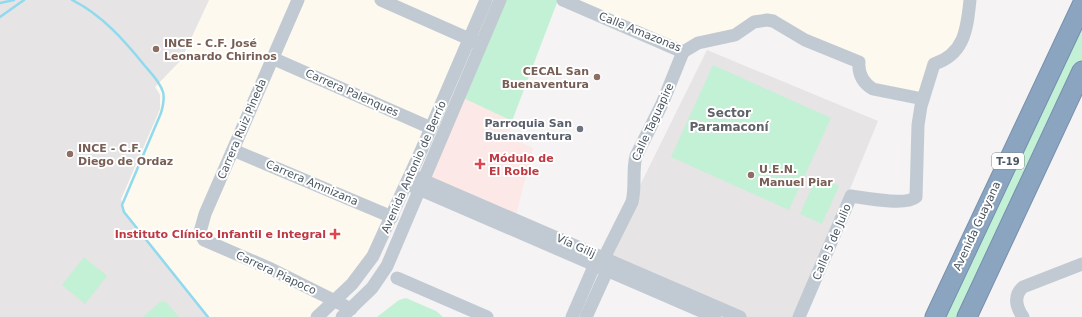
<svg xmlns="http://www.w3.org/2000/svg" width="1082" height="317" viewBox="0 0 1082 317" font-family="'DejaVu Sans',sans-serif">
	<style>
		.commercial { fill: #fdf9ef }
		.education { fill: #e6e4e5 }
		.medical { fill: #fce8e6 }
		.green { fill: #c3f1d5 }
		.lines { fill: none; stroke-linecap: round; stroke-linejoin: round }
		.stream { stroke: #90daee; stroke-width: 2.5 }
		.highway-casing { stroke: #7690ad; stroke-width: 21 }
		.minor { stroke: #c1cad2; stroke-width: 13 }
		.highway { stroke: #8ba5c1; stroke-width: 19 }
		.education-dot { fill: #8d6e63; stroke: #fff; stroke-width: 1.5 }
		.worship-dot { fill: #6b7280; stroke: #fff; stroke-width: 1.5 }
		.health-dot { fill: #e0444e; stroke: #fff; stroke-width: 1.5 }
		.labels { text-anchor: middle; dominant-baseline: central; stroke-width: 4; stroke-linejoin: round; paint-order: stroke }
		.shield { fill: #fff; stroke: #808990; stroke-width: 1 }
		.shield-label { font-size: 10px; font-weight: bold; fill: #4a5661 }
		.street-label { font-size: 11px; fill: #4a5661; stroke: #fff }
		.education-label { font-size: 11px; font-weight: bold; fill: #785e54; stroke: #fff; text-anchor: start }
		.worship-label { font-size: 11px; font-weight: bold; fill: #5b616d; stroke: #fff; text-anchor: end }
		.health-label { font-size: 11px; font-weight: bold; fill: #be3a42; stroke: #fff; text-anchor: start }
		.neighbourhood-label { font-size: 12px; font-weight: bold; fill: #5f6368; stroke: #fff }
	</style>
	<rect width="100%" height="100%" fill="#f5f3f3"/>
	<g class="commercial">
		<polygon points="209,0 486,0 382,239 317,317 208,317 124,212 122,205 121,199 160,109 158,91 155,87 181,60"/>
		<polygon points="563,0 970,0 965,34 934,64 923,99 880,91 859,66 773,21 683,52"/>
	</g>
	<g class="education">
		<polygon points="0,0 209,0 181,60 155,87 160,95 160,109 121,199 124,212 208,317 0,317"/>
		<polygon points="707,50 878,121 850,189 851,196 799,317 740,317 604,258"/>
	</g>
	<polygon class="medical" points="459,96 512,121 508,137 533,148 515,219 424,180"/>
	<g class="green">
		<polygon points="500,0 558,0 512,121 459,96"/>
		<polygon points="1082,5 1082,71 967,317 935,317"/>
		<polygon points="713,65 831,118 789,210 671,157"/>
		<polygon points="817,176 839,186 822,224 800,214"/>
		<polygon points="84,257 107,276 85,304 62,285"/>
		<polygon points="406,298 436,311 443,317 377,317 399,300"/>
		<polygon points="165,301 179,317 143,317 160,302"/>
	</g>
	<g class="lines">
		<g class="stream">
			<path d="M 72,0 C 102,15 124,40 145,66 C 152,74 160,82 163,92 C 165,99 163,106 161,113 L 122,205 L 124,212 L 208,317"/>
			<polyline points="0,3 14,0"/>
			<polyline points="0,17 24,0"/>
		</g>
		<g class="highway-casing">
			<g id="highway">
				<polyline points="935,317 1082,5"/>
				<polyline points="967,317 1082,71"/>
			</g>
		</g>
		<g class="minor">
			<polyline points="298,0 205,214 200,232 204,240 271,269 351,309"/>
			<polyline points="381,0 476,42"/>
			<polyline points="563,0 683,52"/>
			<path d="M 683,52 L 698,43 L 735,35 L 754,22 L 767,20 L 773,21 L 805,40 L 859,62 C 858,74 863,83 873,89 L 923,99"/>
			<polyline points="272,58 431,128"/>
			<polyline points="233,150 392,217"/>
			<polyline points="411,175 740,317"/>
			<polyline points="412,186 715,317"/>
			<path d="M 604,258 L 632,202 C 636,187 632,171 636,156 L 662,104 L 683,52"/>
			<polyline points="397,278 487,317"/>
			<polyline points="317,317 352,284 373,256 421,151 486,0"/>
			<polyline points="342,317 372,288 387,266 500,0"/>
			<polyline points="572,317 598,257"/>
			<polyline points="586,317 611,262"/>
			<path d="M 799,317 L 851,196 C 865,198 906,206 916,197 L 918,125 L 921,106 L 934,64 C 965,54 967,28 970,0"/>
			<path d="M 1023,317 C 1016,307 1013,296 1023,287 L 1082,264"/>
		</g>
		<use href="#highway" class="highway"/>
	</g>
	<g class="education-dot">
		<circle cx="156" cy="49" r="4"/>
		<circle cx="597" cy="77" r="4"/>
		<circle cx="70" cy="154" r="4"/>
		<circle cx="751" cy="175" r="4"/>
	</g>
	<circle class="worship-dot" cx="580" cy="129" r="4"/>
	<g class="health-dot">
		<path d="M478 158h4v4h4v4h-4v4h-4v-4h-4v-4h4z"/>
		<path d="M333 228h4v4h4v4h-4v4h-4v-4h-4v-4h4z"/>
	</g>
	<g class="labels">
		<rect class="shield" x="992" y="153" width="32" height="16" rx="3"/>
		<g class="shield-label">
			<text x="1008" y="161">T-19</text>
		</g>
		<g class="street-label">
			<text transform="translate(640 32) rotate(22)">Calle Amazonas</text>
			<text transform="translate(352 93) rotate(24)">Carrera Palenques</text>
			<text transform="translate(653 122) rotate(-65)">Calle Taguapire</text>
			<text transform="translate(242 129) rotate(-67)">Carrera Ruiz Pineda</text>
			<text transform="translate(414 167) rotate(-66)">Avenida Antonio de Berrío</text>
			<text transform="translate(312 183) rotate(23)">Carrera Amnizana</text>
			<text transform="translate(977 226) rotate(-65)">Avenida Guayana</text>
			<text transform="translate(832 242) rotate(-67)">Calle 5 de Julio</text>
			<text transform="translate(576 246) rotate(24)">Vía Gilij</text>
			<text transform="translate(276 273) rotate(25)">Carrera Piapoco</text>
		</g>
		<g class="education-label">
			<text x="164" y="43">INCE - C.F. José<tspan x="164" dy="13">Leonardo Chirinos</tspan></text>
			<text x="589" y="71" text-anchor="end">CECAL San<tspan x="589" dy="13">Buenaventura</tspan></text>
			<text x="78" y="148">INCE - C.F.<tspan x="78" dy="13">Diego de Ordaz</tspan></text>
			<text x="759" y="169">U.E.N.<tspan x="759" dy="13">Manuel Piar</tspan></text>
		</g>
		<g class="worship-label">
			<text x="572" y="123">Parroquia San<tspan x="572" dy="13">Buenaventura</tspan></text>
		</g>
		<g class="health-label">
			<text x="489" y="158">Módulo de<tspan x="489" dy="13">El Roble</tspan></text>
			<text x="326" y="234" text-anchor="end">Instituto Clínico Infantil e Integral</text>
		</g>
		<g class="neighbourhood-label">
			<text x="729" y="113">Sector<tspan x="729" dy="14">Paramaconí</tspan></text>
		</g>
	</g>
</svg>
